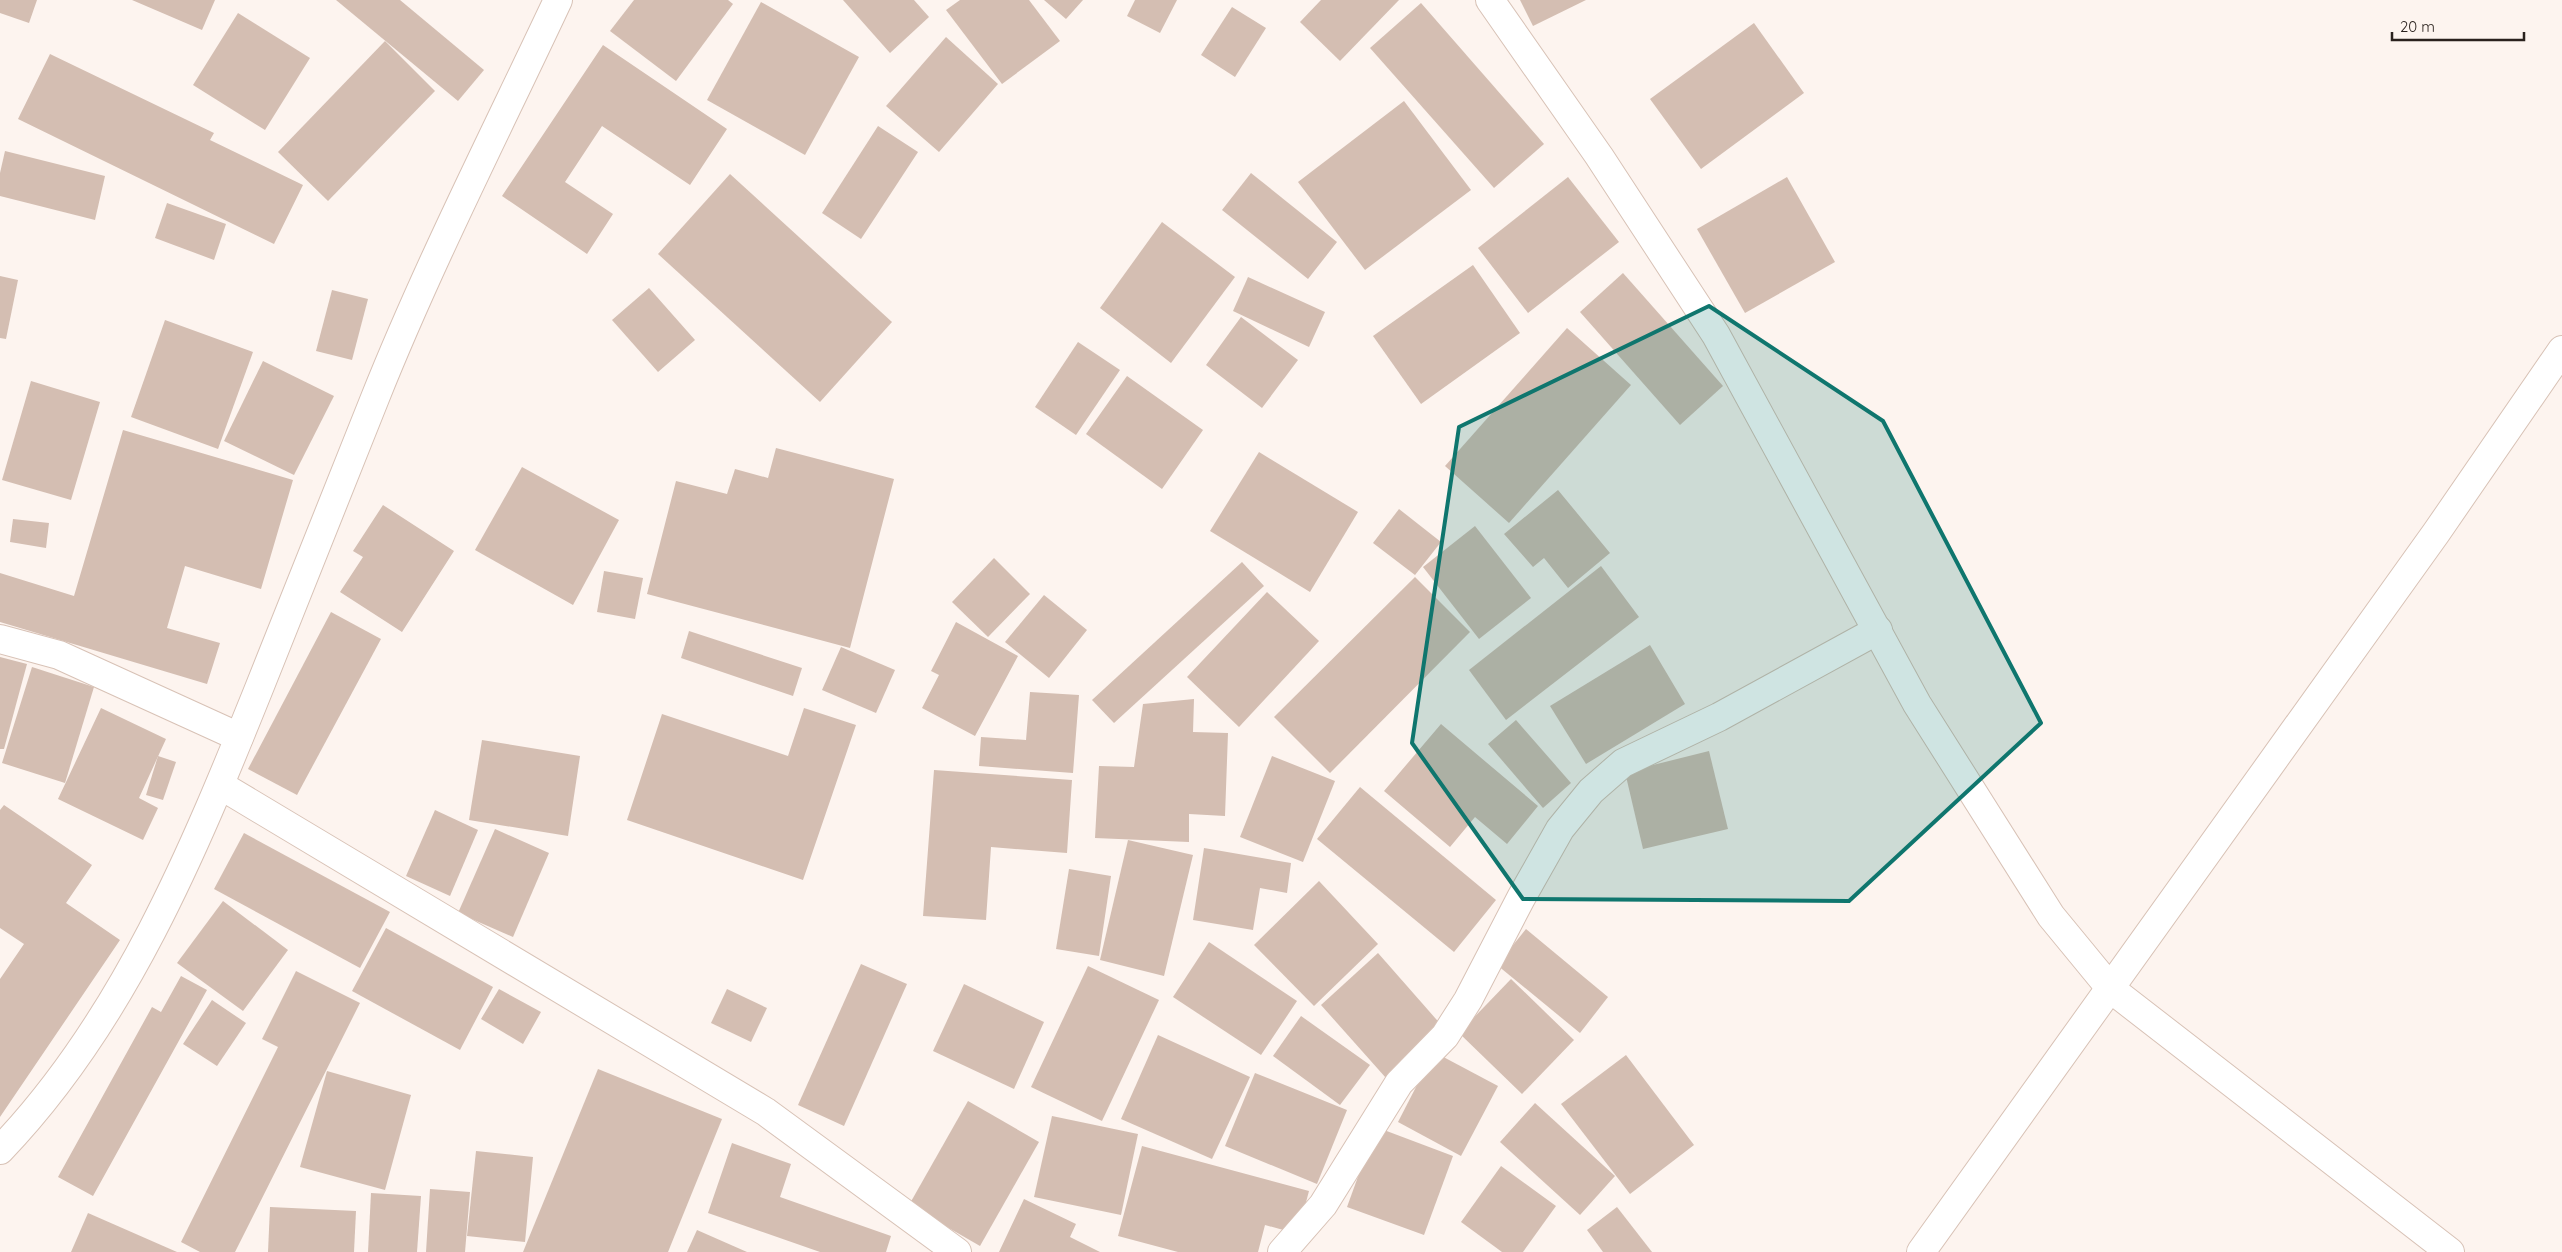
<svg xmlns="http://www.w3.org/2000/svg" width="2562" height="1252" viewBox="0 0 2562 1252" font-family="Quicksand,sans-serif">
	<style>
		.building { fill: #d4beb2 }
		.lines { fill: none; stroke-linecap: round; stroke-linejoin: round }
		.minor-casing { stroke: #d8c2b6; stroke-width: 30 }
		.minor { stroke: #fff; stroke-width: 28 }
		.marked { fill: #0f766e; fill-opacity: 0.2; stroke: #0f766e; stroke-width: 4; stroke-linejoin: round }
	</style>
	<rect width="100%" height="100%" fill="#fdf4ef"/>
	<g class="building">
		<polygon points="0,0 37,0 29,23 0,13"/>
		<polygon points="132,0 215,0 202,30"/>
		<polygon points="336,0 400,0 484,70 458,101"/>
		<polygon points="634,0 728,0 733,4 676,81 610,31"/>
		<polygon points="843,0 914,0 929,17 890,53"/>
		<polygon points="960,0 1029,0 1060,41 1002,84 946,10"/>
		<polygon points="1044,0 1083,0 1066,19"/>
		<polygon points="1135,0 1177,0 1160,33 1127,16"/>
		<polygon points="1321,0 1399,0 1340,61 1300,22"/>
		<polygon points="1520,0 1586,0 1533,26"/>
		<polygon points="761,2 859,57 805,155 707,100"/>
		<polygon points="1421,3 1544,144 1494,188 1370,48"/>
		<polygon points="1232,7 1266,28 1235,77 1201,55"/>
		<polygon points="238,13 310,58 265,130 193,85"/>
		<polygon points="1754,23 1804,93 1701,169 1650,99"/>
		<polygon points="946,37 998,84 939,152 886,106"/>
		<polygon points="385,41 435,91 328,201 278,152"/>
		<polygon points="603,45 727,129 690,185 602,126 565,182 613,214 587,254 502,196"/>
		<polygon points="50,54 214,133 210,140 303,185 274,244 18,119"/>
		<polygon points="1404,101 1471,190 1365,270 1298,182"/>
		<polygon points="878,126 918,152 861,239 822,213"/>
		<polygon points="5,151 105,176 95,220 0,196 0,173"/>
		<polygon points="1251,173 1337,242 1308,279 1222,210"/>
		<polygon points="730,174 892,322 820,402 658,254"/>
		<polygon points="1568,177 1619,242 1528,313 1478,248"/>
		<polygon points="1787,177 1835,262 1745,313 1697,229"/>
		<polygon points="167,203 226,224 214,260 155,238"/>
		<polygon points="1162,222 1235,277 1171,363 1100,308"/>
		<polygon points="1473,265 1520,333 1421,404 1373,336"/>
		<polygon points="1623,273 1723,386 1680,425 1580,312"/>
		<polygon points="0,276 18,280 6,339 0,338"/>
		<polygon points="1248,277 1325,312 1309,347 1233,311"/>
		<polygon points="649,288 695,340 658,372 612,320"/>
		<polygon points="332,290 368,299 352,360 316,351"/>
		<polygon points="1241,317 1298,360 1262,408 1206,365"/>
		<polygon points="165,320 253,352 218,449 131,417"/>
		<polygon points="1567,328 1631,385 1509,523 1445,466"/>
		<polygon points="1078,342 1120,370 1076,435 1035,407"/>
		<polygon points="263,361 334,396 294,475 224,441"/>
		<polygon points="1127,376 1203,430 1162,489 1086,434"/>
		<polygon points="31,381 100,402 71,500 2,480"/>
		<polygon points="123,430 293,480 261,589 185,566 167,628 220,643 207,684 0,622 0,573 74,596"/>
		<polygon points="776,448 894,479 850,648 647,594 676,481 727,494 735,469 768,478"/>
		<polygon points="1259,452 1358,512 1310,592 1210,531"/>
		<polygon points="522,467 619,520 573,605 475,550"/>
		<polygon points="1558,490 1610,553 1568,588 1544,558 1533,567 1504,534"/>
		<polygon points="383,505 454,551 402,632 340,592 363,557 353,551"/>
		<polygon points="1399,509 1441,542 1415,575 1373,543"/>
		<polygon points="13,519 49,523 46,548 10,542"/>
		<polygon points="1475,526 1531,598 1479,639 1423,567"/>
		<polygon points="994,558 1030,594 988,637 952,602"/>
		<polygon points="1242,562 1264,586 1114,723 1092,700"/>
		<polygon points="1601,566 1639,617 1506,720 1469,670"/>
		<polygon points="604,571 643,578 635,619 597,612"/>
		<polygon points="1415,577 1470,632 1330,773 1274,717"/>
		<polygon points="1267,592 1319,641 1239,727 1187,677"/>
		<polygon points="1044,595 1087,630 1049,678 1005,642"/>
		<polygon points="331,612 381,639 297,795 248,769"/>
		<polygon points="956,622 1018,656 975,736 922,708 939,675 931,671"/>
		<polygon points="689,631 802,668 793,696 681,658"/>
		<polygon points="1650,645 1685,704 1586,764 1550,706"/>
		<polygon points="841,647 895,670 876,713 822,690"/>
		<polygon points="0,657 27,664 4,749 0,749"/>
		<polygon points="32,667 94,687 65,783 2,763"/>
		<polygon points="1030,692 1079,695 1073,773 979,766 981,737 1026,740"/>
		<polygon points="1194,699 1193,732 1228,733 1225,816 1189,814 1189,842 1095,838 1099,766 1134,767 1143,704"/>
		<polygon points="101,708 166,739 139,798 158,808 143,840 58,799"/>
		<polygon points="804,708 856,725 803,880 627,820 662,714 788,756"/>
		<polygon points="1516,720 1571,783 1543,808 1488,744"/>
		<polygon points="1441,724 1538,806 1507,844 1475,817 1450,847 1384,791"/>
		<polygon points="482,740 580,756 568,836 469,820"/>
		<polygon points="1709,751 1728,829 1643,849 1625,772"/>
		<polygon points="158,756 176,762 163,800 146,795"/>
		<polygon points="1272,756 1335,781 1303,862 1240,837"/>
		<polygon points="934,770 1072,780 1067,853 991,847 986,920 923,916"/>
		<polygon points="1360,787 1496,900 1454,952 1317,839"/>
		<polygon points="4,805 92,865 66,903 120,940 0,1117 0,979 24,944 0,928 0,810"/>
		<polygon points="435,810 478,830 450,896 406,876"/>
		<polygon points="495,829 549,853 513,937 458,913"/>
		<polygon points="244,833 390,912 360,968 214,889"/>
		<polygon points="1128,840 1193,855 1164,976 1100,960"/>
		<polygon points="1204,848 1291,863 1287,893 1260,888 1253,930 1193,920"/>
		<polygon points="1069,869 1111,876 1099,956 1056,949"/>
		<polygon points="1319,881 1378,944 1314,1006 1254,945"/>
		<polygon points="223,901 288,950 243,1011 177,963"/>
		<polygon points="386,928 493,987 460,1050 352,991"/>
		<polygon points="1526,929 1608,997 1580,1033 1497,965"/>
		<polygon points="1209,942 1297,1001 1261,1055 1173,997"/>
		<polygon points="1378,953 1443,1027 1386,1078 1321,1005"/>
		<polygon points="861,964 907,984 844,1126 798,1105"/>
		<polygon points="1088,966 1159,1000 1102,1121 1031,1087"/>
		<polygon points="296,971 360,1003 235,1252 200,1252 181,1242 278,1047 262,1039"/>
		<polygon points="181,976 207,990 93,1196 58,1177 152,1007 161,1012"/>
		<polygon points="1511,979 1574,1040 1522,1094 1459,1033"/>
		<polygon points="964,984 1044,1022 1014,1089 933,1051"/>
		<polygon points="499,989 541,1012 523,1044 481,1019"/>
		<polygon points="727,989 767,1008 751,1042 711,1023"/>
		<polygon points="212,1000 246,1023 217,1066 183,1044"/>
		<polygon points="1301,1016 1370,1065 1340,1105 1273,1056"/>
		<polygon points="1158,1035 1250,1077 1212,1159 1121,1119"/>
		<polygon points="1434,1052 1498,1086 1461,1156 1398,1122"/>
		<polygon points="1626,1055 1694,1145 1630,1194 1561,1104"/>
		<polygon points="598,1069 722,1119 668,1252 523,1252"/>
		<polygon points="327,1071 411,1095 385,1190 300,1167"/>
		<polygon points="1255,1073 1347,1110 1317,1184 1225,1146"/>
		<polygon points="968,1101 1039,1142 980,1246 909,1205"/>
		<polygon points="1535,1103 1615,1176 1580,1215 1500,1142"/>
		<polygon points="1052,1116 1138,1134 1121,1215 1034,1197"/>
		<polygon points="1376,1127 1453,1156 1424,1235 1347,1207"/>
		<polygon points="732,1143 791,1164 780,1197 891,1236 886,1252 820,1252 708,1213"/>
		<polygon points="1142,1146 1309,1191 1301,1221 1287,1231 1265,1225 1258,1252 1178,1252 1118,1236"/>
		<polygon points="476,1151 533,1157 525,1242 467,1236"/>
		<polygon points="1501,1166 1556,1206 1523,1252 1502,1252 1461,1222"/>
		<polygon points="430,1189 470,1192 465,1252 426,1252"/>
		<polygon points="371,1193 421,1196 417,1252 368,1252"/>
		<polygon points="1024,1199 1076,1224 1070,1237 1100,1252 999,1252"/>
		<polygon points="270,1207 356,1211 354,1252 268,1252"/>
		<polygon points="1617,1207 1652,1252 1603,1252 1587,1230"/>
		<polygon points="88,1213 177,1252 71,1252"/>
		<polygon points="697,1230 747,1252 687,1252"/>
	</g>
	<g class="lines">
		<g class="minor-casing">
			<g id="minor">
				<polyline points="1490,0 1599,156 1716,335 1917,704 2051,916 2111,989 2450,1252"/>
				<polyline points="0,639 59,655 239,737"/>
				<polyline points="220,785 766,1112 957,1252"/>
				<path d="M 0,1150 C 124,1021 194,850 260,686 C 298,590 336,494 375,398 C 429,263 496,132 558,0"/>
				<polyline points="1282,1252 1323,1205 1399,1083 1445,1036 1468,1000 1521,898 1560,829 1591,791 1623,763 1719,717 1878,630"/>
				<polyline points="1921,1252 2436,533 2562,350"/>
			</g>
		</g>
		<use href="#minor" class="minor"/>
	</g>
	<path class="marked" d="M 1709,306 L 1883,421 L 2041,723 L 1849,901 L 1523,899 L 1412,743 L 1459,427 Z"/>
	<path d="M2392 32v8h132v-8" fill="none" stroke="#2a211d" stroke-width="2.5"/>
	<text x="2400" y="32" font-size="15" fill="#2a211d" stroke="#fdf4ef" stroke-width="4" paint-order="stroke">20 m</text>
</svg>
